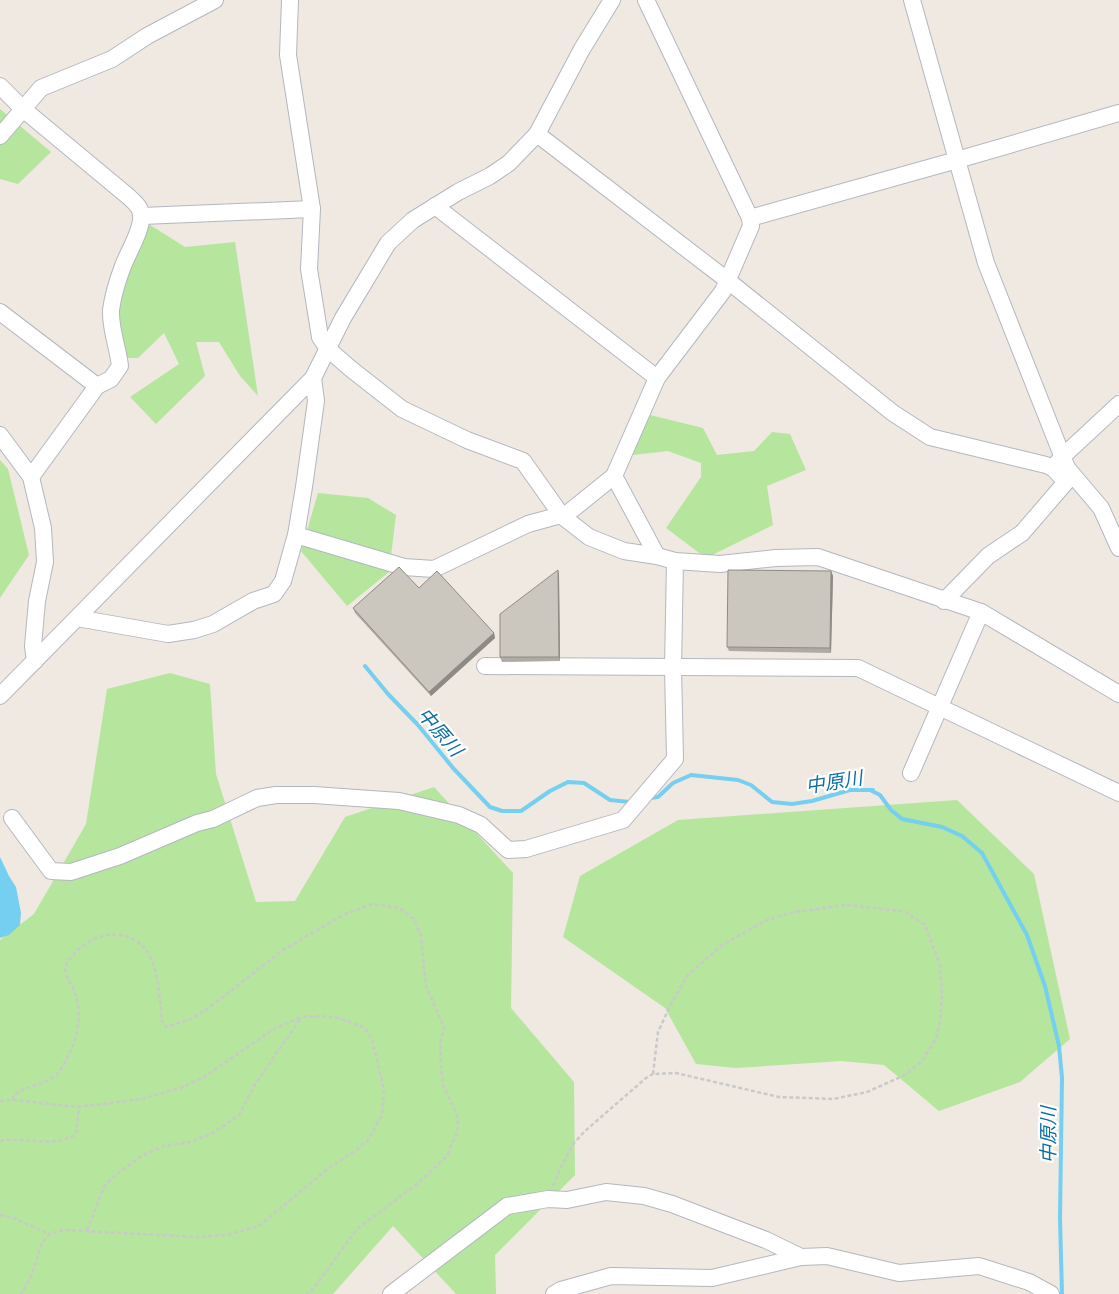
<svg xmlns="http://www.w3.org/2000/svg" width="1119" height="1294" viewBox="0 0 1119 1294" font-family="'Fira Sans','Noto Sans JP',sans-serif">
	<style>
		.green { fill: #b6e59e }
		.water { fill: #75cff0 }
		.lines { fill: none; stroke-linecap: round; stroke-linejoin: round }
		.stream { stroke: #75cff0; stroke-width: 4 }
		.minor-casing { stroke: #b4b7c1; stroke-width: 18 }
		.path { stroke: #c9c9c9; stroke-width: 2.5; stroke-dasharray: 4 2.5; stroke-linecap: butt }
		.minor { stroke: #fff; stroke-width: 16 }
		.wall { fill: #afaba4 }
		.shaded-wall { fill: #8e8b86 }
		.building { fill: #cbc7bf; stroke: #8e8b86 }
		.labels { text-anchor: middle; dominant-baseline: central; stroke-width: 4.5; stroke-linejoin: round; paint-order: stroke }
		.water-label { font-size: 19px; font-style: italic; fill: #0d6fa3; stroke: #fff }
	</style>
	<rect width="100%" height="100%" fill="#efe9e1"/>
	<g class="green">
		<polygon points="0,109 51,152 18,184 0,179"/>
		<polygon points="147,223 185,247 235,242 258,396 240,376 219,342 196,342 205,376 156,424 130,397 179,364 164,333 138,358 126,358 117,319 124,280"/>
		<polygon points="650,415 703,428 717,455 754,451 772,432 790,434 806,470 767,486 773,525 706,558 666,528 701,477 701,463 668,451 633,455 638,435"/>
		<polygon points="0,460 8,469 29,555 0,598"/>
		<polygon points="318,493 368,498 396,515 389,572 347,606 301,551"/>
		<polygon points="170,673 210,684 216,774 256,902 295,901 345,817 434,787 513,873 511,1008 574,1082 575,1175 495,1255 496,1294 456,1294 393,1226 333,1294 0,1294 0,940 34,914 86,824 107,689"/>
		<polygon points="957,800 1034,874 1070,1039 1020,1082 939,1111 884,1065 841,1061 736,1068 696,1064 665,1008 563,937 580,876 678,820"/>
	</g>
	<polygon class="water" points="0,857 9,876 16,887 21,913 20,925 9,935 0,938"/>
	<g class="lines">
		<g class="stream">
			<polyline points="365,666 388,694 418,725 453,768 490,807 502,811 521,811 550,791 568,782 584,783 610,800 630,802"/>
			<polyline points="650,798 658,797 673,783 691,775 738,780 751,785 772,802 792,804 812,801 850,790 873,790 872,791 880,795 891,810 902,819 942,827 962,836 982,853 1027,935 1045,986 1059,1046 1062,1078 1060,1218 1062,1294"/>
		</g>
		<g class="minor-casing">
			<g id="minor">
				<polyline points="290,0 288,55 312,209 309,269 320,337 328,349 351,369 402,409 467,440 523,461 562,516 589,537 624,551 657,556 675,561 720,564 776,558 818,557 981,612 1119,694"/>
				<polyline points="912,0 986,263 1067,468 1101,508 1119,548"/>
				<path d="M 0,86 L 23,109 L 129,197 C 134,202 141,207 141,215 C 143,229 128,252 123,266 C 118,279 113,295 111,310 C 110,328 118,348 120,366 L 111,379 L 97,386 L 31,477"/>
				<polyline points="537,134 727,280 893,413 930,437 1046,465 1053,468"/>
				<polyline points="0,136 41,88 112,59 147,36 215,0"/>
				<polyline points="435,206 657,378"/>
				<polyline points="142,216 312,209"/>
				<polyline points="750,218 957,160 1119,113"/>
				<polyline points="0,312 97,386"/>
				<polyline points="0,435 31,477 43,528 45,562 37,601 33,646 35,661"/>
				<polyline points="614,476 657,556"/>
				<polyline points="296,535 404,567 434,569 528,524 568,513 614,476 657,378 723,291 751,226 750,218 646,0"/>
				<polyline points="944,601 988,556 1022,533 1066,482 1053,468 1062,457 1119,404"/>
				<polyline points="77,618 168,634 194,630 213,624 253,601 274,594 283,581 296,535 304,487 316,401 313,378"/>
				<polyline points="485,666 858,668 1119,793"/>
				<polyline points="0,696 313,378 343,318 388,243 413,220 458,192 490,176 509,163 537,134 582,49 612,0"/>
				<polyline points="911,773 981,612"/>
				<polyline points="12,818 51,871 71,872 120,856 197,823 213,819 257,798 276,795 314,795 399,801 459,815 481,825 508,850 526,849 623,820 675,759 673,667 675,561"/>
				<polyline points="391,1294 507,1206 548,1199 567,1200 606,1192 644,1196 672,1204 766,1240 801,1257"/>
				<polyline points="554,1294 561,1290 611,1276 712,1278 801,1257 827,1256 899,1273 979,1266 1029,1282 1051,1294"/>
			</g>
		</g>
		<g class="path">
			<polygon points="847,905 906,912 925,925 940,965 942,995 940,1021 936,1039 922,1061 905,1075 867,1092 833,1099 779,1097 676,1073 653,1074 658,1032 671,1004 687,976 722,945 767,920 794,912"/>
			<path d="M 13,1100 L 13,1096 C 27,1083 50,1087 61,1069 C 75,1047 84,1018 75,993 C 72,984 63,975 66,965 C 67,961 72,957 75,953 C 91,937 112,929 133,939 C 161,954 158,994 162,1021 L 166,1027 L 191,1019 L 210,1007 L 283,950 L 345,914 L 372,904 L 399,908 L 414,919 L 421,936 L 426,986 L 444,1027 L 440,1044 L 441,1070 L 443,1085 L 456,1113 L 458,1120 L 457,1133 L 446,1157 L 417,1184 L 357,1229 L 313,1289 L 307,1294"/>
			<polyline points="0,1101 13,1100 79,1107 142,1099 180,1088 204,1077 274,1029 301,1017 319,1016 339,1018 365,1028 372,1039 384,1090 382,1115 368,1140 355,1151 330,1167 259,1226 227,1235 195,1237 65,1230 49,1234"/>
			<path d="M 0,1141 C 25,1136 54,1149 76,1134 L 79,1107"/>
			<polyline points="553,1186 561,1167 574,1143 585,1131 646,1078 653,1074"/>
			<polyline points="0,1215 14,1218 49,1234 41,1245 31,1277 21,1294"/>
			<polyline points="87,1230 105,1185 118,1173 143,1155 164,1146 190,1142 213,1133 239,1115 254,1086 300,1019"/>
		</g>
		<use href="#minor" class="minor"/>
	</g>
	<g class="wall">
		<polygon points="558,570 559,575 560,661 502,662 500,657"/>
		<polygon points="831,571 833,576 831,653 729,651 727,647"/>
		<polygon points="419,588 494,633 495,638 431,696 355,613 353,608"/>
	</g>
	<g class="shaded-wall">
		<polygon points="558,570 559,575 560,661 559,657"/>
		<polygon points="831,571 833,576 831,653 830,648"/>
		<polygon points="494,633 495,638 431,696 429,692"/>
	</g>
	<g class="building">
		<polygon points="399,567 419,588 437,571 494,633 429,692 353,608"/>
		<polygon points="558,570 559,657 500,657 500,614"/>
		<polygon points="728,570 831,571 830,648 727,647"/>
	</g>
	<g class="labels">
		<g class="water-label">
			<text transform="translate(440 732) rotate(49)">中原川</text>
			<text transform="translate(834 782) rotate(-9)">中原川</text>
			<text transform="translate(1048 1135) rotate(-90)">中原川</text>
		</g>
	</g>
</svg>
